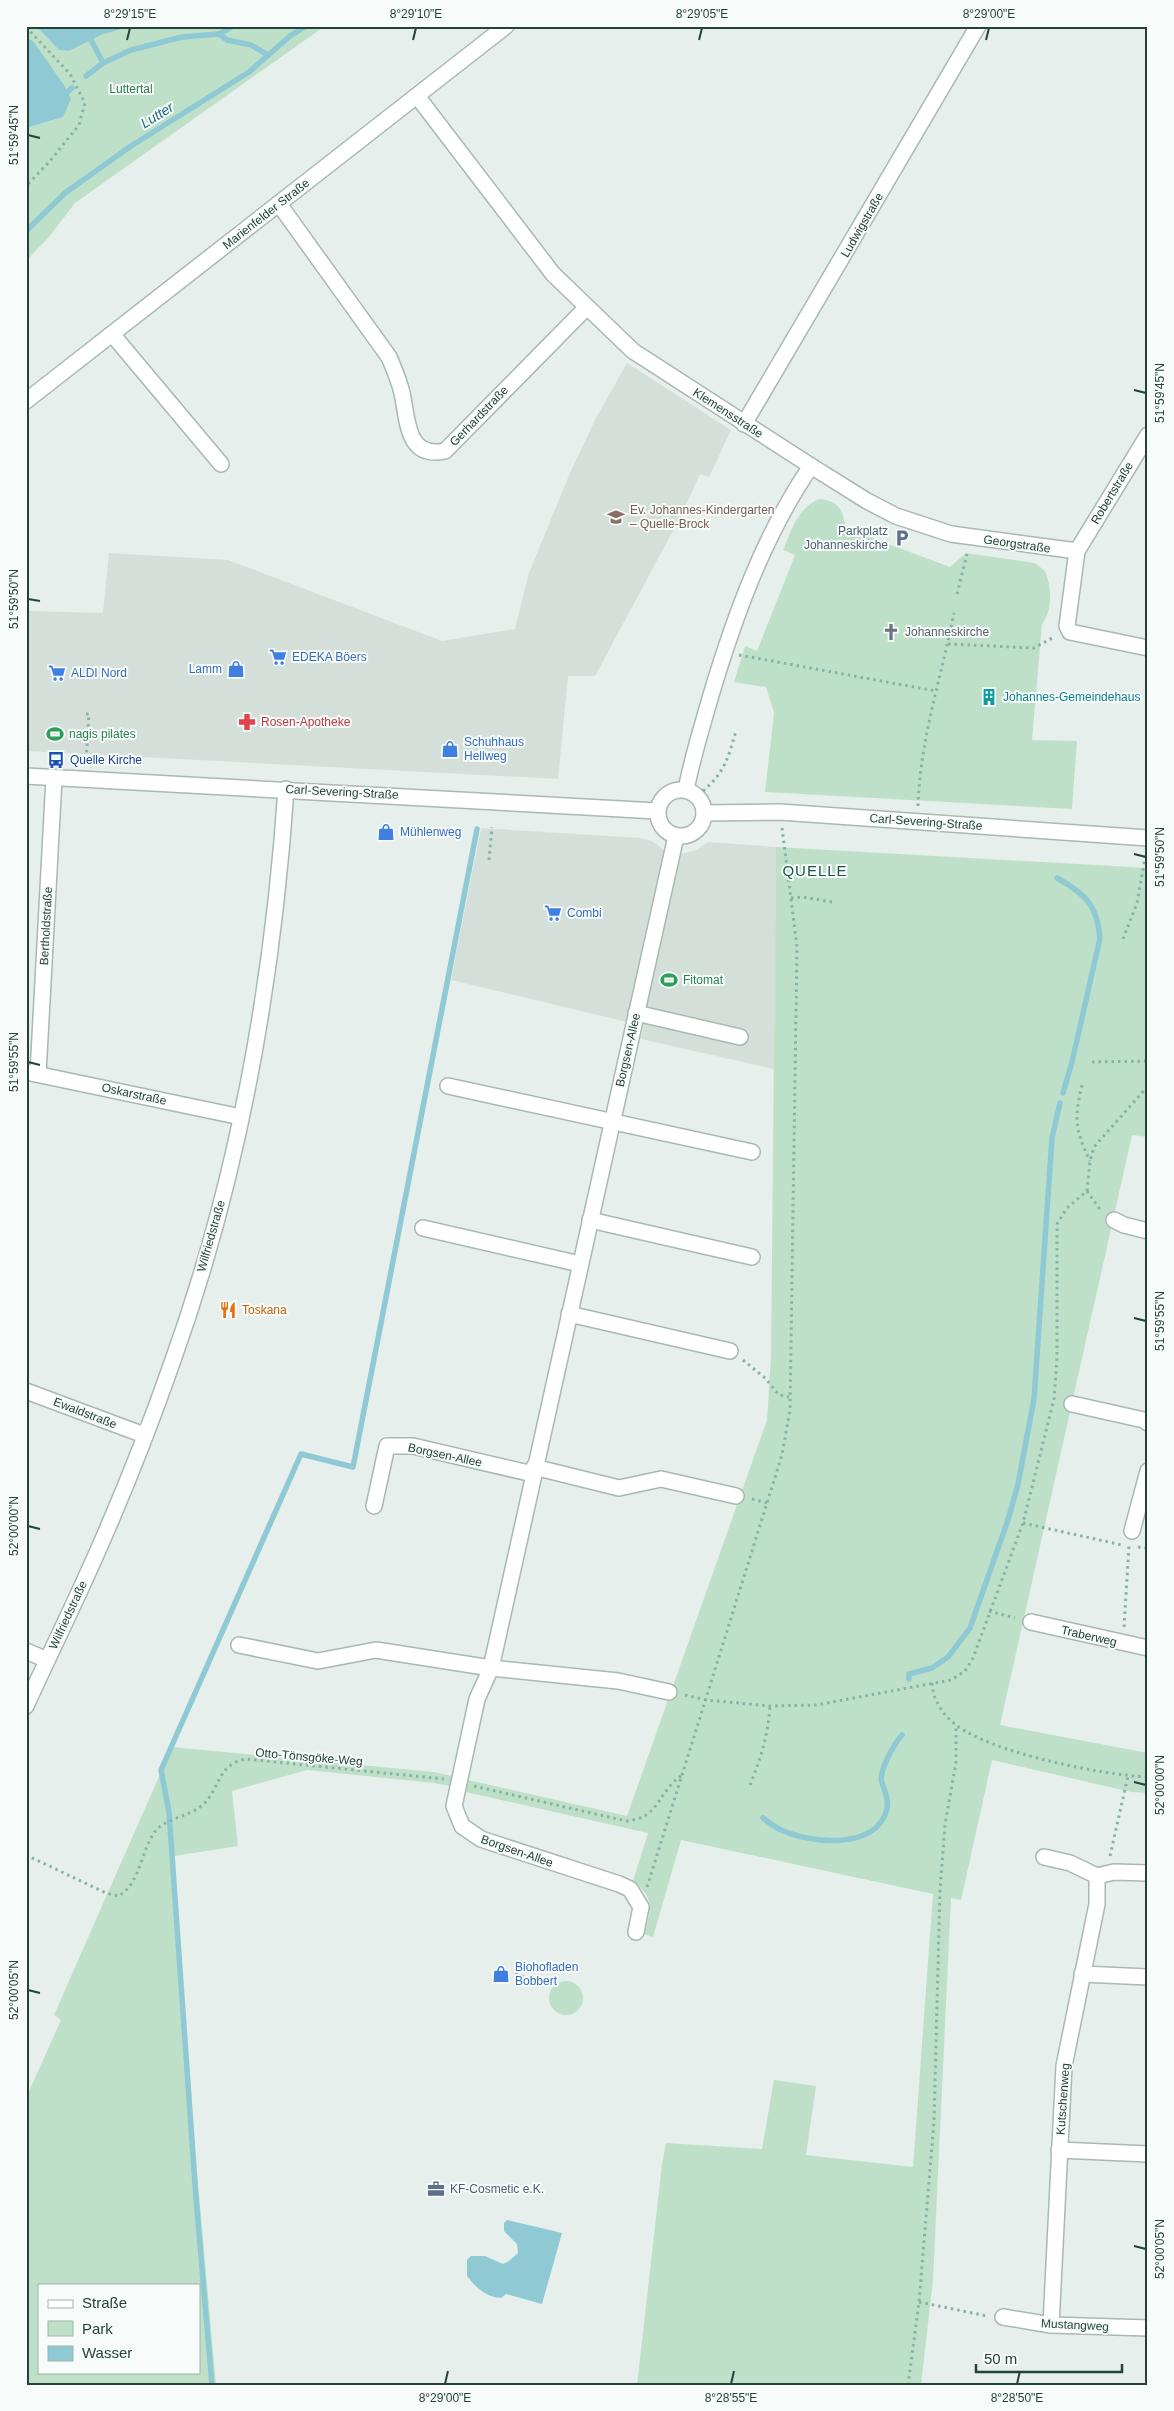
<svg xmlns="http://www.w3.org/2000/svg" width="1174" height="2411" viewBox="0 0 1174 2411" font-family="Helvetica,sans-serif">
	<style>
		.built { fill: #d4dfda }
		.green { fill: #bfe0c8; fill-rule: evenodd }
		.water { fill: #8ec9d4 }
		.lines { fill: none; stroke-linecap: round; stroke-linejoin: round }
		.stream { stroke: #8ec9d4; stroke-width: 5.5 }
		.minor-casing { stroke: #a8b8b2; stroke-width: 18 }
		.path { stroke: #86b3a5; stroke-width: 3; stroke-dasharray: 2.5 4; stroke-linecap: butt }
		.minor { stroke: #fff; stroke-width: 15 }
		.ticks { fill: none; stroke: #24423a; stroke-width: 2 }
		.labels { text-anchor: middle; dominant-baseline: central; stroke-width: 4; stroke-linejoin: round; paint-order: stroke }
		.park-label { font-size: 12px; fill: #2d7a4b; stroke: #f7fbf9 }
		.street-label { font-size: 12px; fill: #24423a; stroke: #f7fbf9 }
		.education-label { font-size: 12px; fill: #785e54; stroke: #f7fbf9; text-anchor: start }
		.service-label { font-size: 12px; fill: #4e5e75; stroke: #f7fbf9; text-anchor: end }
		.worship-label { font-size: 12px; fill: #5b616d; stroke: #f7fbf9; text-anchor: start }
		.shop-label { font-size: 12px; fill: #366cbe; stroke: #f7fbf9; text-anchor: start }
		.culture-label { font-size: 12px; fill: #0d838f; stroke: #f7fbf9; text-anchor: start }
		.health-label { font-size: 12px; fill: #be3a42; stroke: #f7fbf9; text-anchor: start }
		.leisure-label { font-size: 12px; fill: #27864d; stroke: #f7fbf9; text-anchor: start }
		.transit-label { font-size: 12px; fill: #164399; stroke: #f7fbf9; text-anchor: start }
		.food-label { font-size: 12px; fill: #c56008; stroke: #f7fbf9; text-anchor: start }
		.water-label { font-size: 14px; font-style: italic; fill: #1c6f80; stroke: #f7fbf9 }
		.quarter-label { font-size: 15px; letter-spacing: 1px; fill: #1f5548; stroke: #f7fbf9 }
		.neatline { fill: none; stroke: #24423a; stroke-width: 2 }
		.ticks-label { font-size: 12px; text-anchor: middle; fill: #24423a }
	</style>
	<rect width="100%" height="100%" fill="#e6efeb"/>
	<g class="built">
		<polygon points="627,363 731,430 709,477 700,474 682,514 595,676 568,676 558,779 26,751 26,616 29,611 103,613 109,553 228,560 442,641 515,629 529,573 570,473 596,418"/>
		<polygon points="481,828 640,838 652,841 664,850 681,854 697,850 708,842 776,847 774,1069 641,1039 644,1026 451,980"/>
	</g>
	<g class="green">
		<polygon points="26,26 36,26 59,50 69,51 101,35 132,26 325,26 75,203 49,237 26,261 26,128 63,117 33,41 26,37"/>
		<path d="M 819,499 C 840,501 842,510 846,528 L 950,567 L 966,553 L 1035,563 L 1045,571 C 1052,588 1053,609 1042,624 L 1032,740 L 1077,741 L 1072,809 L 765,792 L 774,713 L 766,687 L 734,682 L 745,646 L 757,651 L 795,555 L 783,550 C 792,529 797,509 819,499 Z"/>
		<path d="M 776,847 L 1148,868 L 1148,1137 L 1132,1135 L 1000,1725 L 1148,1753 L 1148,1793 L 1131,1792 L 992,1760 L 961,1900 L 951,1898 L 933,2280 L 921,2385 L 637,2385 L 662,2165 L 666,2143 L 762,2149 L 774,2080 L 816,2086 L 806,2155 L 913,2167 L 933,1894 L 681,1840 L 653,1937 L 644,1934 C 651,1909 656,1899 633,1881 L 648,1833 L 466,1792 L 468,1780 L 627,1816 L 767,1420 L 771,1357 Z"/>
		<path d="M 172,1747 L 434,1772 L 452,1776 L 450,1786 L 434,1783 L 307,1770 L 232,1791 L 238,1846 L 174,1856 L 193,2126 L 216,2385 L 26,2385 L 26,2098 L 61,2020 L 54,2015 ZM 39,2285 L 199,2285 L 199,2372 L 39,2372 Z"/>
		<circle cx="566" cy="1998" r="17"/>
	</g>
	<g class="water">
		<polygon points="36,26 132,26 101,35 69,51 59,50"/>
		<polygon points="26,37 33,41 64,85 71,99 63,117 26,128"/>
		<path d="M 507,2220 L 562,2233 L 542,2304 L 506,2294 L 501,2298 C 486,2297 476,2288 467,2276 L 467,2260 L 471,2256 L 485,2256 L 503,2264 L 509,2261 L 518,2253 L 517,2244 L 504,2231 L 504,2223 Z"/>
	</g>
	<g class="lines">
		<g class="stream">
			<polyline points="219,34 233,26"/>
			<polyline points="91,40 103,63"/>
			<polyline points="86,76 103,63 131,50 182,37 219,34 227,40 251,45 268,55"/>
			<polyline points="67,92 72,88"/>
			<polyline points="26,231 65,193 131,146 249,72 290,36 306,26"/>
			<path d="M 1057,878 C 1085,894 1097,904 1100,938 L 1072,1062 L 1063,1093"/>
			<polyline points="909,1679 909,1674 932,1668 948,1657 970,1628 1008,1520 1018,1484 1034,1399 1052,1138 1060,1103"/>
			<path d="M 763,1818 C 768,1822 773,1826 779,1829 C 808,1843 876,1852 887,1809 C 889,1800 885,1792 882,1783 C 878,1772 894,1744 902,1735"/>
			<polyline points="212,2385 196,2198 169,1812 161,1770 301,1454 353,1467 477,829"/>
		</g>
		<g class="minor-casing">
			<g id="minor">
				<polyline points="417,96 553,274 633,351 811,466 867,501 896,516 951,534 1077,551"/>
				<path d="M 279,204 L 389,357 C 394,369 399,380 402,393 C 408,420 406,459 445,451 L 586,308"/>
				<polyline points="112,334 221,464"/>
				<polyline points="26,401 506,26"/>
				<polyline points="744,424 978,26"/>
				<polyline points="1148,435 1077,551 1067,626 1070,632 1148,648"/>
				<polyline points="26,776 657,811"/>
				<circle cx="681" cy="813" r="23"/>
				<path d="M 686,790 C 692,758 702,727 711,695 C 735,615 764,535 811,466"/>
				<polyline points="704,813 780,812 1148,838"/>
				<polyline points="636,1013 740,1037"/>
				<polyline points="26,1072 241,1117"/>
				<polyline points="38,1074 54,778"/>
				<polyline points="448,1086 752,1152"/>
				<polyline points="590,1220 752,1257"/>
				<polyline points="1114,1220 1124,1225 1148,1231"/>
				<polyline points="423,1228 580,1264"/>
				<polyline points="569,1314 730,1351"/>
				<polyline points="26,1391 144,1435"/>
				<polyline points="1072,1404 1144,1420 1148,1423"/>
				<polyline points="534,1467 619,1488 661,1479 736,1496"/>
				<polyline points="374,1506 387,1446 413,1446 533,1474"/>
				<polyline points="1132,1531 1148,1471"/>
				<polyline points="1031,1622 1148,1648"/>
				<polyline points="239,1645 318,1661 376,1650 491,1668 618,1681 669,1692"/>
				<polyline points="26,1651 47,1660"/>
				<path d="M 26,1706 C 50,1653 76,1601 99,1548 C 126,1487 151,1423 173,1360 C 239,1176 273,983 286,789"/>
				<polyline points="1044,1857 1070,1863 1097,1876 1097,1904 1064,2066 1051,2325"/>
				<polyline points="1097,1876 1114,1872 1148,1873"/>
				<polyline points="636,1932 641,1907 630,1889 619,1884 481,1839 462,1826 454,1806 477,1699 491,1668 676,836"/>
				<polyline points="1082,1974 1148,1977"/>
				<polyline points="1059,2150 1148,2154"/>
				<polyline points="1003,2317 1051,2325 1148,2328"/>
			</g>
		</g>
		<g class="path">
			<polyline points="26,27 70,74 85,103 79,125 50,161 26,186"/>
			<polyline points="957,594 967,554"/>
			<polyline points="948,644 1034,648 1054,637"/>
			<polyline points="739,655 936,691"/>
			<polyline points="86,714 89,714 86,762"/>
			<path d="M 703,791 C 725,772 728,758 736,731"/>
			<path d="M 918,806 C 920,740 941,678 954,613"/>
			<polyline points="489,860 492,827"/>
			<polyline points="791,898 803,897 832,902"/>
			<polyline points="1123,939 1137,903 1146,853"/>
			<polyline points="1092,1062 1148,1061"/>
			<path d="M 1082,1085 C 1074,1118 1075,1130 1090,1161"/>
			<polyline points="1087,1191 1101,1211"/>
			<polyline points="743,1360 765,1378 779,1395 789,1397"/>
			<polyline points="752,1499 768,1503"/>
			<polyline points="1023,1523 1122,1545"/>
			<polyline points="1138,1547 1148,1548"/>
			<polyline points="989,1611 1015,1618"/>
			<polyline points="1124,1627 1129,1546"/>
			<path d="M 932,1683 C 933,1700 942,1714 956,1725 C 992,1753 1102,1775 1148,1777"/>
			<polyline points="685,1695 706,1700 770,1706 816,1705 951,1680 965,1671 973,1658 1023,1523 1054,1399 1057,1358 1057,1224 1067,1208 1087,1191 1090,1161 1094,1147 1148,1086"/>
			<path d="M 750,1785 C 761,1758 768,1735 770,1706"/>
			<path d="M 474,1786 L 626,1821 C 662,1818 657,1790 684,1774"/>
			<path d="M 26,1855 L 106,1893 L 118,1896 C 139,1886 141,1852 154,1833 C 163,1819 187,1817 200,1807 C 221,1791 215,1765 246,1759 L 444,1779"/>
			<polyline points="1110,1856 1128,1776"/>
			<polyline points="647,1887 782,1455 790,1410 797,947 782,828"/>
			<polyline points="515,1974 538,1981"/>
			<polyline points="919,2302 987,2316"/>
			<polyline points="908,2385 919,2302 934,2121 940,1890 945,1825 956,1762 956,1725"/>
		</g>
		<use href="#minor" class="minor"/>
	</g>
	<path class="ticks" d="M 127,40 L 130,28M 413,40 L 416,28M 699,40 L 702,28M 986,40 L 989,28M 28,135 L 40,138M 1134,390 L 1146,393M 28,599 L 40,601M 1134,854 L 1146,857M 28,1062 L 40,1065M 1134,1318 L 1146,1321M 28,1526 L 40,1529M 1134,1782 L 1146,1785M 28,1990 L 40,1993M 1134,2246 L 1146,2249M 445,2384 L 448,2371M 731,2384 L 734,2371M 1017,2384 L 1020,2371"/>
	<defs>
		<g id="school-bare" transform="scale(1.35)"><path d="M0-5L7-2L0 1L-7-2ZM-4 1L0 2.5L4 1V4Q0 6-4 4Z" fill="#8d6e63" stroke="#f7fbf9" stroke-width="2.5" paint-order="stroke"/></g>
		<g id="parking-bare" transform="scale(1.35)"><path d="M-3.5-5.5H1a3.5 3.5 0 0 1 0 7H-1V5.5H-3.5ZM-1-3.4V-.6H.8a1.4 1.4 0 0 0 0-2.8Z" fill="#5c6f8a" stroke="#f7fbf9" stroke-width="2.5" paint-order="stroke"/></g>
		<g id="church-bare" transform="scale(1.35)"><path d="M-1.2-6h2.4v3.5h3.3v2.4h-3.3V6h-2.4V-.1h-3.3v-2.4h3.3Z" fill="#6b7280" stroke="#f7fbf9" stroke-width="2.5" paint-order="stroke"/></g>
		<g id="supermarket-bare" transform="scale(1.35)"><path d="M-6-5.5h2.5l.6 2H6L4.5 2H-2.5L-4.4-4H-6ZM-1.5 3.2a1.3 1.3 0 1 0 .1 0ZM3 3.2a1.3 1.3 0 1 0 .1 0Z" fill="#3f7fe0" stroke="#f7fbf9" stroke-width="2.5" paint-order="stroke"/></g>
		<g id="shop-bare" transform="scale(1.35)"><path d="M-5-2.5h2.3a2.7 3.5 0 0 1 5.4 0H5L5.5 6h-11ZM-1.5-2.5h3a1.5 2.3 0 0 0-3 0Z" fill="#3f7fe0" stroke="#f7fbf9" stroke-width="2.5" paint-order="stroke"/></g>
		<g id="building-bare" transform="scale(1.35)"><path d="M-4-6H4V6H1V3H-1V6H-4ZM-2.5-4.3h1.7v1.8h-1.7ZM.8-4.3h1.7v1.8H.8ZM-2.5-1h1.7V.8h-1.7ZM.8-1h1.7V.8H.8Z" fill="#0f9aa8" stroke="#f7fbf9" stroke-width="2.5" paint-order="stroke"/></g>
		<g id="pharmacy-bare" transform="scale(1.35)"><path d="M-2-6h4v4h4v4h-4v4h-4v-4h-4v-4h4Z" fill="#e0444e" stroke="#f7fbf9" stroke-width="2.5" paint-order="stroke"/></g>
		<g id="stadium-bare" transform="scale(1.35)"><path d="M0-5a6.5 5 0 1 0 0 10a6.5 5 0 1 0 0-10ZM-3.5-1.8h7v3.6h-7Z" fill="#2e9e5b" stroke="#f7fbf9" stroke-width="2.5" paint-order="stroke"/></g>
		<g id="bus-bare" transform="scale(1.35)"><path d="M-5-6H5V4H4V6H2V4H-2V6H-4V4H-5ZM-3.5-4V0h7V-4ZM-3.5 1.2v1.5H-2V1.2ZM2 1.2v1.5H3.5V1.2Z" fill="#1a4fb4" stroke="#f7fbf9" stroke-width="2.5" paint-order="stroke"/></g>
		<g id="restaurant-bare" transform="scale(1.35)"><path d="M-5-6h1v4h1v-4h1v4h1v-4h1v5L-1.5 .5V6h-2V.5L-5-1ZM5-6V6H3V1.5H1.5Q1.5-4 5-6Z" fill="#e8710a" stroke="#f7fbf9" stroke-width="2.5" paint-order="stroke"/></g>
		<g id="office-bare" transform="scale(1.35)"><path d="M-6-3h4V-5.5h4V-3h4V5H-6ZM-1-4.5V-3h2v-1.5ZM-6 0V1H6V0Z" fill="#5c6f8a" stroke="#f7fbf9" stroke-width="2.5" paint-order="stroke"/></g>
	</defs>
	<g fill-rule="evenodd">
		<use href="#school-bare" x="616" y="517"/>
		<use href="#parking-bare" x="902" y="538"/>
		<use href="#church-bare" x="891" y="632"/>
		<use href="#supermarket-bare" x="278" y="657"/>
		<use href="#shop-bare" x="236" y="669"/>
		<use href="#supermarket-bare" x="57" y="673"/>
		<use href="#building-bare" x="989" y="697"/>
		<use href="#pharmacy-bare" x="247" y="722"/>
		<use href="#stadium-bare" x="55" y="734"/>
		<use href="#shop-bare" x="450" y="749"/>
		<use href="#bus-bare" x="56" y="760"/>
		<use href="#shop-bare" x="386" y="832"/>
		<use href="#supermarket-bare" x="553" y="913"/>
		<use href="#stadium-bare" x="669" y="980"/>
		<use href="#restaurant-bare" x="228" y="1310"/>
		<use href="#shop-bare" x="501" y="1974"/>
		<use href="#office-bare" x="436" y="2189"/>
	</g>
	<g class="labels">
		<g class="park-label">
			<text x="131" y="89">Luttertal</text>
		</g>
		<g class="street-label">
			<text transform="translate(266 214) rotate(-38)">Marienfelder Straße</text>
			<text transform="translate(862 225) rotate(-60)">Ludwigstraße</text>
			<text transform="translate(728 413) rotate(33)">Klemensstraße</text>
			<text transform="translate(479 416) rotate(-46)">Gerhardstraße</text>
			<text transform="translate(1112 493) rotate(-59)">Robertstraße</text>
			<text transform="translate(1017 544) rotate(8)">Georgstraße</text>
			<text transform="translate(342 792) rotate(3)">Carl-Severing-Straße</text>
			<text transform="translate(926 822) rotate(4)">Carl-Severing-Straße</text>
			<text transform="translate(46 926) rotate(-87)">Bertholdstraße</text>
			<text transform="translate(628 1050) rotate(-77)">Borgsen-Allee</text>
			<text transform="translate(134 1094) rotate(12)">Oskarstraße</text>
			<text transform="translate(211 1236) rotate(-74)">Wilfriedstraße</text>
			<text transform="translate(85 1413) rotate(21)">Ewaldstraße</text>
			<text transform="translate(445 1455) rotate(12)">Borgsen-Allee</text>
			<text transform="translate(68 1615) rotate(-65)">Wilfriedstraße</text>
			<text transform="translate(1089 1636) rotate(13)">Traberweg</text>
			<text transform="translate(309 1757) rotate(5)">Otto-Tönsgöke-Weg</text>
			<text transform="translate(517 1851) rotate(19)">Borgsen-Allee</text>
			<text transform="translate(1063 2099) rotate(-86)">Kutschenweg</text>
			<text transform="translate(1075 2325) rotate(3)">Mustangweg</text>
		</g>
		<g class="education-label">
			<text x="630" y="510">Ev. Johannes-Kindergarten<tspan x="630" dy="14">– Quelle-Brock</tspan></text>
		</g>
		<g class="service-label">
			<text x="888" y="531">Parkplatz<tspan x="888" dy="14">Johanneskirche</tspan></text>
			<text x="450" y="2189" text-anchor="start">KF-Cosmetic e.K.</text>
		</g>
		<g class="worship-label">
			<text x="905" y="632">Johanneskirche</text>
		</g>
		<g class="shop-label">
			<text x="292" y="657">EDEKA Böers</text>
			<text x="222" y="669" text-anchor="end">Lamm</text>
			<text x="71" y="673">ALDI Nord</text>
			<text x="464" y="742">Schuhhaus<tspan x="464" dy="14">Hellweg</tspan></text>
			<text x="400" y="832">Mühlenweg</text>
			<text x="567" y="913">Combi</text>
			<text x="515" y="1967">Biohofladen<tspan x="515" dy="14">Bobbert</tspan></text>
		</g>
		<g class="culture-label">
			<text x="1003" y="697">Johannes-Gemeindehaus</text>
		</g>
		<g class="health-label">
			<text x="261" y="722">Rosen-Apotheke</text>
		</g>
		<g class="leisure-label">
			<text x="69" y="734">nagis pilates</text>
			<text x="683" y="980">Fitomat</text>
		</g>
		<g class="transit-label">
			<text x="70" y="760">Quelle Kirche</text>
		</g>
		<g class="food-label">
			<text x="242" y="1310">Toskana</text>
		</g>
		<g class="water-label">
			<text transform="translate(157 115) rotate(-32)">Lutter</text>
		</g>
		<g class="quarter-label">
			<text x="815" y="870">QUELLE</text>
		</g>
	</g>
	<rect width="1174" height="2411" fill="none" stroke="#f7fbf9" stroke-width="55"/>
	<rect x="38" y="2284" width="162" height="90" fill="#f7fbf9" stroke="#a3b1ad"/>
	<rect x="48" y="2300" width="25" height="8" fill="#ffffff" stroke="#a3b1ad"/>
	<text x="82" y="2308" font-size="15" fill="#24423a">Straße</text>
	<rect x="48" y="2321" width="25" height="15" fill="#bfe0c8" stroke="#a3b1ad"/>
	<text x="82" y="2334" font-size="15" fill="#24423a">Park</text>
	<rect x="48" y="2346" width="25" height="15" fill="#8ec9d4" stroke="#a3b1ad"/>
	<text x="82" y="2358" font-size="15" fill="#24423a">Wasser</text>
	<path d="M976 2364v8h146v-8" fill="none" stroke="#24423a" stroke-width="2.5"/>
	<text x="984" y="2364" font-size="15" fill="#24423a" stroke="#f7fbf9" stroke-width="4" paint-order="stroke">50 m</text>
	<rect x="28" y="28" width="1118" height="2356" class="neatline"/>
	<g class="ticks-label">
		<text x="130" y="18">8°29'15"E</text>
		<text x="416" y="18">8°29'10"E</text>
		<text x="702" y="18">8°29'05"E</text>
		<text x="989" y="18">8°29'00"E</text>
		<text transform="translate(14 135) rotate(-90)" y="4">51°59'45"N</text>
		<text transform="translate(1160 393) rotate(-90)" y="4">51°59'45"N</text>
		<text transform="translate(14 599) rotate(-90)" y="4">51°59'50"N</text>
		<text transform="translate(1160 857) rotate(-90)" y="4">51°59'50"N</text>
		<text transform="translate(14 1062) rotate(-90)" y="4">51°59'55"N</text>
		<text transform="translate(1160 1321) rotate(-90)" y="4">51°59'55"N</text>
		<text transform="translate(14 1526) rotate(-90)" y="4">52°00'00"N</text>
		<text transform="translate(1160 1785) rotate(-90)" y="4">52°00'00"N</text>
		<text transform="translate(14 1990) rotate(-90)" y="4">52°00'05"N</text>
		<text transform="translate(1160 2249) rotate(-90)" y="4">52°00'05"N</text>
		<text x="445" y="2402">8°29'00"E</text>
		<text x="731" y="2402">8°28'55"E</text>
		<text x="1017" y="2402">8°28'50"E</text>
	</g>
</svg>
